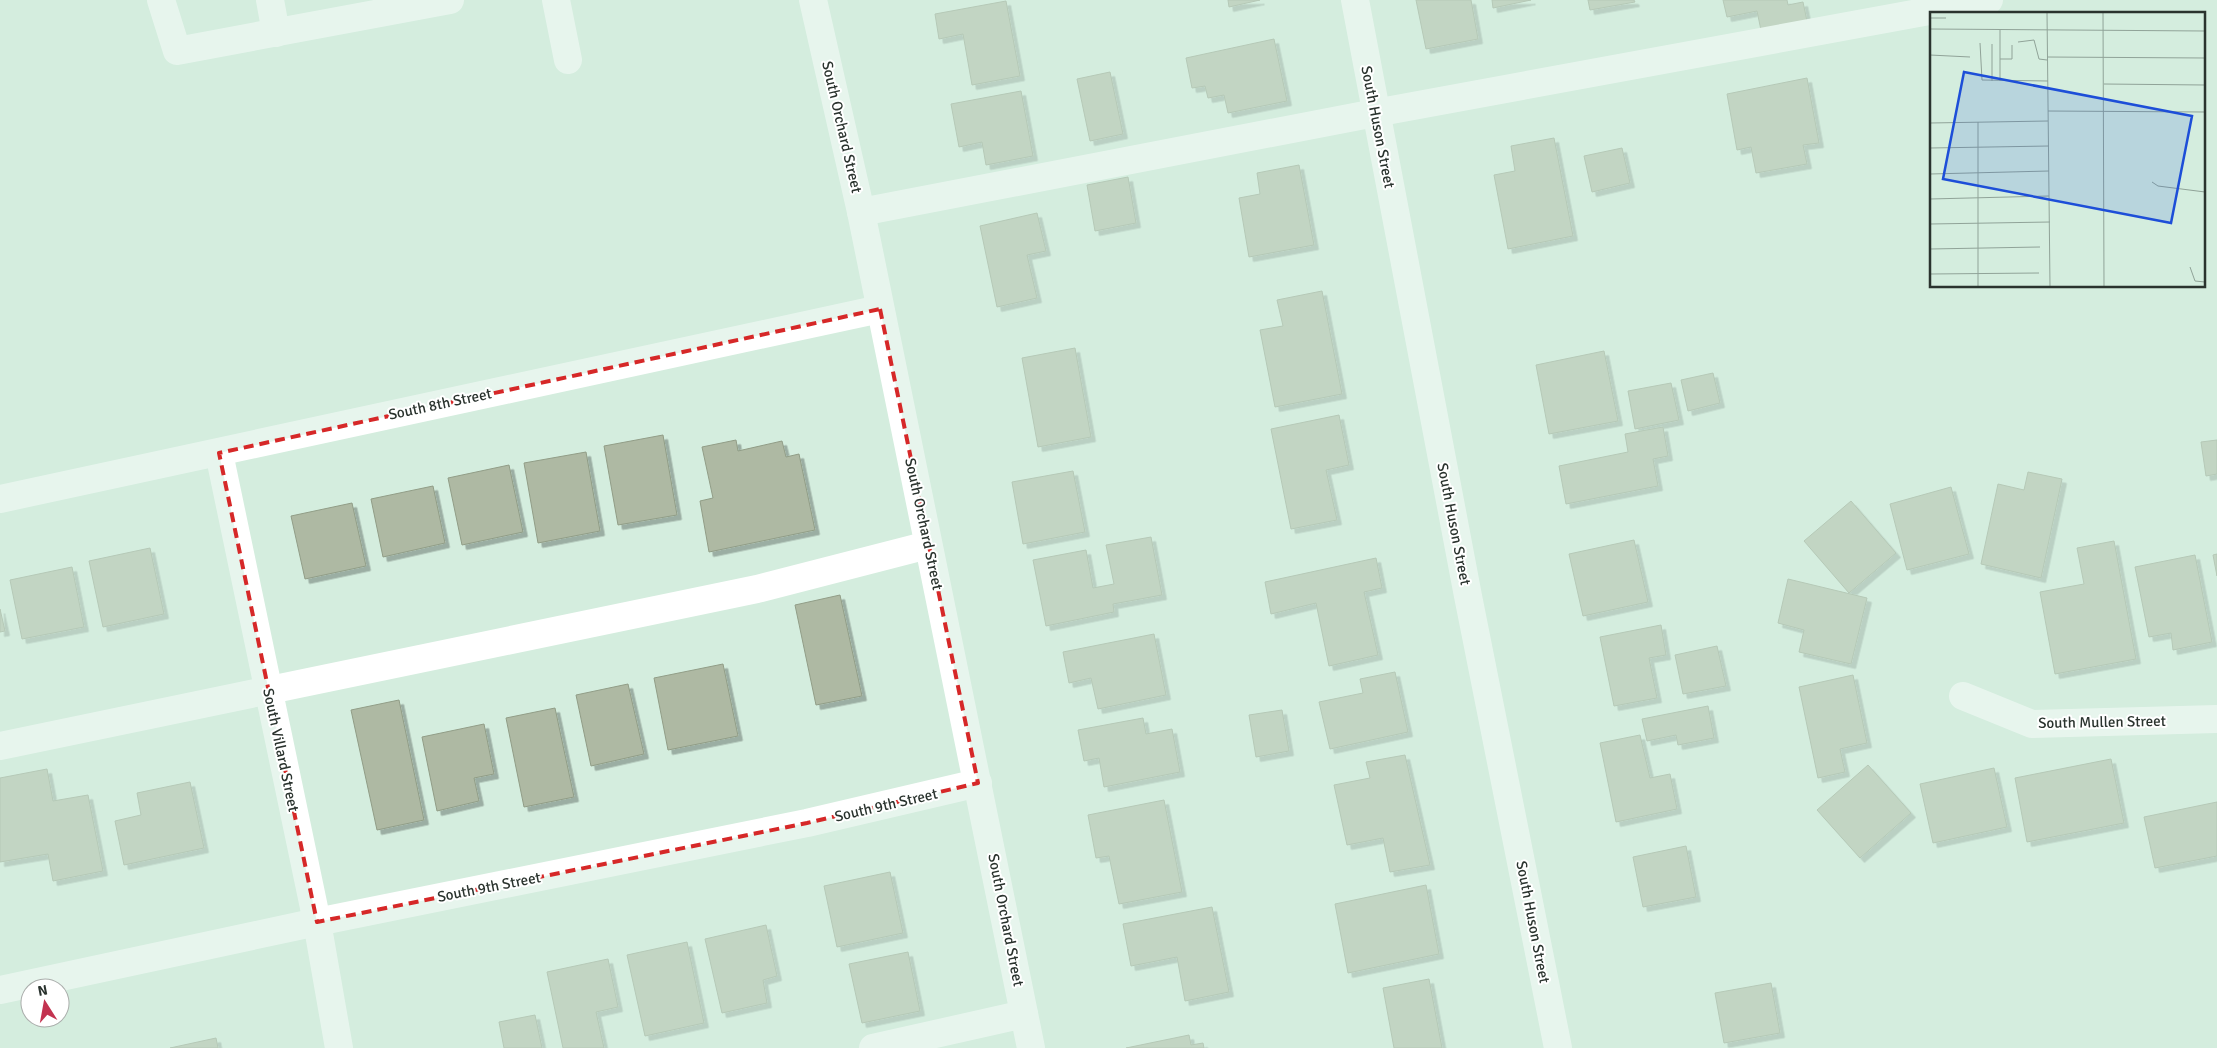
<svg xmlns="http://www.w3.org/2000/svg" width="2217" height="1048" viewBox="0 0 2217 1048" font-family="Signika,sans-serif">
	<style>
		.building { fill: #aeb9a3; stroke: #919d87; filter: url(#shadow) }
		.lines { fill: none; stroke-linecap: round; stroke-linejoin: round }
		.minor { stroke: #fff; stroke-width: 28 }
		.marked { fill: none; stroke: #d62828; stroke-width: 4; stroke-dasharray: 10 6; stroke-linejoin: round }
		.labels { text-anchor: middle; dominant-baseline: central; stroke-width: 4; stroke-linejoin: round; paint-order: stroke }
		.street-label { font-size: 15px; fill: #2a332e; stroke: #fff }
		.inset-road { fill: none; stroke: #90a398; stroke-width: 1 }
		.view { fill: #1d4ed8; fill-opacity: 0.15; stroke: #1d4ed8; stroke-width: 2.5 }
		.inset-edge { fill: none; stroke: #2a332e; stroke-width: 2.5 }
	</style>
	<defs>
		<filter id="shadow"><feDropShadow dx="4.5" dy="4.5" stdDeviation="0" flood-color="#0004"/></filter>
	</defs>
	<rect width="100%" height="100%" fill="#d4edde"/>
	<g class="building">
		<polygon points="1228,0 1260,0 1229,7"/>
		<polygon points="1416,0 1471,0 1478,39 1426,49"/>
		<polygon points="1492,0 1531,0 1493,8"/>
		<polygon points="1588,0 1634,0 1635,2 1590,10"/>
		<polygon points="1723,0 1787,0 1788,5 1803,2 1808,26 1762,35 1757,11 1727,17"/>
		<polygon points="1006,1 1020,76 972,85 963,34 939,39 935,14"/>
		<polygon points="1274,39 1287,101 1228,113 1224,95 1208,98 1205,86 1192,88 1186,58"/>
		<polygon points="1110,72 1123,134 1090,141 1077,79"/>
		<polygon points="1807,78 1819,143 1803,145 1807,164 1756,173 1751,147 1737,150 1727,94"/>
		<polygon points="1021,91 1033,156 986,165 982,142 959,147 951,104"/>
		<polygon points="1554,138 1573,236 1508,249 1494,175 1515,171 1511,146"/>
		<polygon points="1622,148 1630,183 1592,192 1584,156"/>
		<polygon points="1299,165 1314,245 1249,257 1239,198 1260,194 1257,173"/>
		<polygon points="1128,177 1136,223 1095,231 1087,185"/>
		<polygon points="1037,213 1046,251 1027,255 1037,298 997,307 980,226"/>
		<polygon points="1322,291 1342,394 1275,407 1260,330 1283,326 1277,300"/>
		<polygon points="1075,348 1091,437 1038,447 1022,358"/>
		<polygon points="1604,351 1618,421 1549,434 1536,365"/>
		<polygon points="1713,373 1720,403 1688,411 1681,380"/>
		<polygon points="1671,383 1679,420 1635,429 1628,391"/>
		<polygon points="1339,415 1349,465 1326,470 1337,520 1291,529 1271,429"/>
		<polygon points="1663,427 1668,456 1653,459 1658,486 1566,504 1559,466 1628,452 1625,434"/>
		<polygon points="663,435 677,515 618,525 604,446"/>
		<polygon points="736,440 738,451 782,441 786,457 799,454 815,530 709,552 700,501 713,498 702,447"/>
		<polygon points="2217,440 2217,474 2206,476 2201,442"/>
		<polygon points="586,452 600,531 538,543 524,463"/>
		<polygon points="509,465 523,532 462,545 448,478"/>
		<polygon points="1073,471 1085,532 1023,544 1012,482"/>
		<polygon points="2028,472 2062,479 2041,578 1981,564 1998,484 2024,490"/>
		<polygon points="433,486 445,543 383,557 371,499"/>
		<polygon points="1951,487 1969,554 1907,570 1890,504"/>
		<polygon points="1851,501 1896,553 1849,593 1804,541"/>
		<polygon points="352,503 366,566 305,579 291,516"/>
		<polygon points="1151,537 1162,595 1113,604 1114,612 1046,626 1033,560 1086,550 1093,588 1114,584 1106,545"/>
		<polygon points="1634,540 1648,602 1583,616 1569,554"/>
		<polygon points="2114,541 2136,659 2055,674 2040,592 2084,584 2077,548"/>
		<polygon points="150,548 164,614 103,627 89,561"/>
		<polygon points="2217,554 2217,576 2213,555"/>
		<polygon points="2195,555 2212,642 2173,650 2171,633 2149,637 2135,567"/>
		<polygon points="1376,558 1382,588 1364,592 1378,655 1329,666 1316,603 1271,614 1265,582"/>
		<polygon points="72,567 84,627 22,639 10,580"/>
		<polygon points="1788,579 1867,598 1851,664 1799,652 1804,630 1778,623"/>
		<polygon points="840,595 862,696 816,705 795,605"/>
		<polygon points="0,609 5,631 0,632"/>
		<polygon points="1661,625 1666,655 1649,658 1657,698 1614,706 1600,637"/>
		<polygon points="1154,634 1166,695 1098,709 1091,678 1069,683 1063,652"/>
		<polygon points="1717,646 1726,686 1683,694 1675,655"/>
		<polygon points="723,664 738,736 668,750 654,678"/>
		<polygon points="1395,672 1408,732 1330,749 1319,702 1363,693 1360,679"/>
		<polygon points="1853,675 1867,743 1840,749 1845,772 1818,778 1799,687"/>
		<polygon points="628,684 644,754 591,766 576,695"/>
		<polygon points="399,700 424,820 377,830 351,710"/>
		<polygon points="1708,706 1714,738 1678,745 1676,735 1647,741 1642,719"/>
		<polygon points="555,708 574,797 524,807 506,718"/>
		<polygon points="1282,710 1289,751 1256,757 1249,715"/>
		<polygon points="1143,718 1146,734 1172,729 1180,772 1104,787 1099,758 1084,761 1078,730"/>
		<polygon points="484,724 494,774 474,778 479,801 437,811 422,737"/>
		<polygon points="1640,735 1650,778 1670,774 1677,809 1616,822 1600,743"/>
		<polygon points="1405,755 1430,865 1390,872 1383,838 1347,845 1334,785 1370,778 1366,762"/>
		<polygon points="2111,759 2124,823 2027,842 2015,778"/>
		<polygon points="1868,765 1911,813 1860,858 1817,810"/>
		<polygon points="1994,768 2007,827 1933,843 1920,784"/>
		<polygon points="47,769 53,801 88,795 103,871 53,881 48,854 0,862 0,778"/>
		<polygon points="190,782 204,848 124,865 115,821 141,815 137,793"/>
		<polygon points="1164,800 1182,892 1119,904 1109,856 1096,858 1088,815"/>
		<polygon points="2217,802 2217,856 2155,868 2144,817"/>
		<polygon points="1686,846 1696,897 1643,907 1633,857"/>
		<polygon points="890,872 903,933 837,947 824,886"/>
		<polygon points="1426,885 1439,954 1348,973 1335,904"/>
		<polygon points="1212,907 1229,992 1185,1001 1177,957 1131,966 1123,924"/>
		<polygon points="766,925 777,976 763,980 767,1003 722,1013 705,939"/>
		<polygon points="687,942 704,1023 645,1036 627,955"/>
		<polygon points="908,952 920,1011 862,1023 849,964"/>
		<polygon points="608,959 618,1007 596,1012 604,1048 563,1048 547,972"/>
		<polygon points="1429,979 1442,1048 1394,1048 1383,988"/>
		<polygon points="1771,983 1780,1033 1724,1043 1715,993"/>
		<polygon points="535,1015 542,1048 504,1048 499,1022"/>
		<polygon points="1189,1035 1191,1045 1203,1043 1204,1048 1126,1048"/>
		<polygon points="216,1038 218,1048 170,1048"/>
	</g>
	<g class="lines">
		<g class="minor">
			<polyline points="161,0 177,51 450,0"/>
			<polyline points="270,0 276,33"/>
			<polyline points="556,0 568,60"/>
			<polyline points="813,0 861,212 1031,1048"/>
			<polyline points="1355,0 1468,596 1558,1048"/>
			<polyline points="861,212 1375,113 1989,0"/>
			<polyline points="219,453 317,922 339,1048"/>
			<polyline points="0,499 880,309"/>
			<polyline points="1963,696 2032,724 2217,719"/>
			<polyline points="0,746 757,589 928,545"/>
			<polyline points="0,990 317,922 807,823 978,783"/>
			<polyline points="873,1048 1024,1014"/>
		</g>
	</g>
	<path d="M0 0H2217V1048H0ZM 880,309 L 978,783 L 807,823 L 317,922 L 219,453 Z" fill="#d4edde" fill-opacity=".55" fill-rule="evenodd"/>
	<path class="marked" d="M 880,309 L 978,783 L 807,823 L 317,922 L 219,453 Z"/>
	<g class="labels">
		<g class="street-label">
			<text transform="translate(842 127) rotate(77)">South Orchard Street</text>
			<text transform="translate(1378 127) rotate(79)">South Huson Street</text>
			<text transform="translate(440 404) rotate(-12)">South 8th Street</text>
			<text transform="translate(924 524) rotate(78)">South Orchard Street</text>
			<text transform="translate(1454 524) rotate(79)">South Huson Street</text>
			<text transform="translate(2102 722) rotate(-1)">South Mullen Street</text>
			<text transform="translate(281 750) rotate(78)">South Villard Street</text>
			<text transform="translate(886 805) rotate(-13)">South 9th Street</text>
			<text transform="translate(489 887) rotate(-11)">South 9th Street</text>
			<text transform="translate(1006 920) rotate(79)">South Orchard Street</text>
			<text transform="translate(1533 922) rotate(79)">South Huson Street</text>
		</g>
	</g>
	<g transform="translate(1930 12)">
		<rect width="275" height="275" fill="#d4edde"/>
		<path class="inset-road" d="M 117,0 L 120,275M 173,0 L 174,275M 0,6 L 16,6M 0,17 L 275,19M 88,30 L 104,28 L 109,47 L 117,48M 50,31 L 52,68 L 118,69M 0,43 L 40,45M 117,45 L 275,46M 70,47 L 82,47 L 82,33M 62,69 L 62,32M 70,69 L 70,18M 174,72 L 275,73M 118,99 L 275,100M 48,110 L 48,275M 0,111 L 118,109M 0,136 L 119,134M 0,162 L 119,159M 222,170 L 228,174 L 275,180M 0,187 L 119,184M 0,212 L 120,210M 0,237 L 110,235M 260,255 L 265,269 L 275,270M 0,262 L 109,261"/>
		<path class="view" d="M 34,60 L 262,104 L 241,211 L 13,167 Z"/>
		<rect width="275" height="275" class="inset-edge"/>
	</g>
	<g transform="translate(45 1003) rotate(349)"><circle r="24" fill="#ffffff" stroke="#aaadab"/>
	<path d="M0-4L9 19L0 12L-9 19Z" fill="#c33350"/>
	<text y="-8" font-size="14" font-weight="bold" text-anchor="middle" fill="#2a332e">N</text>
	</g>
</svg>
